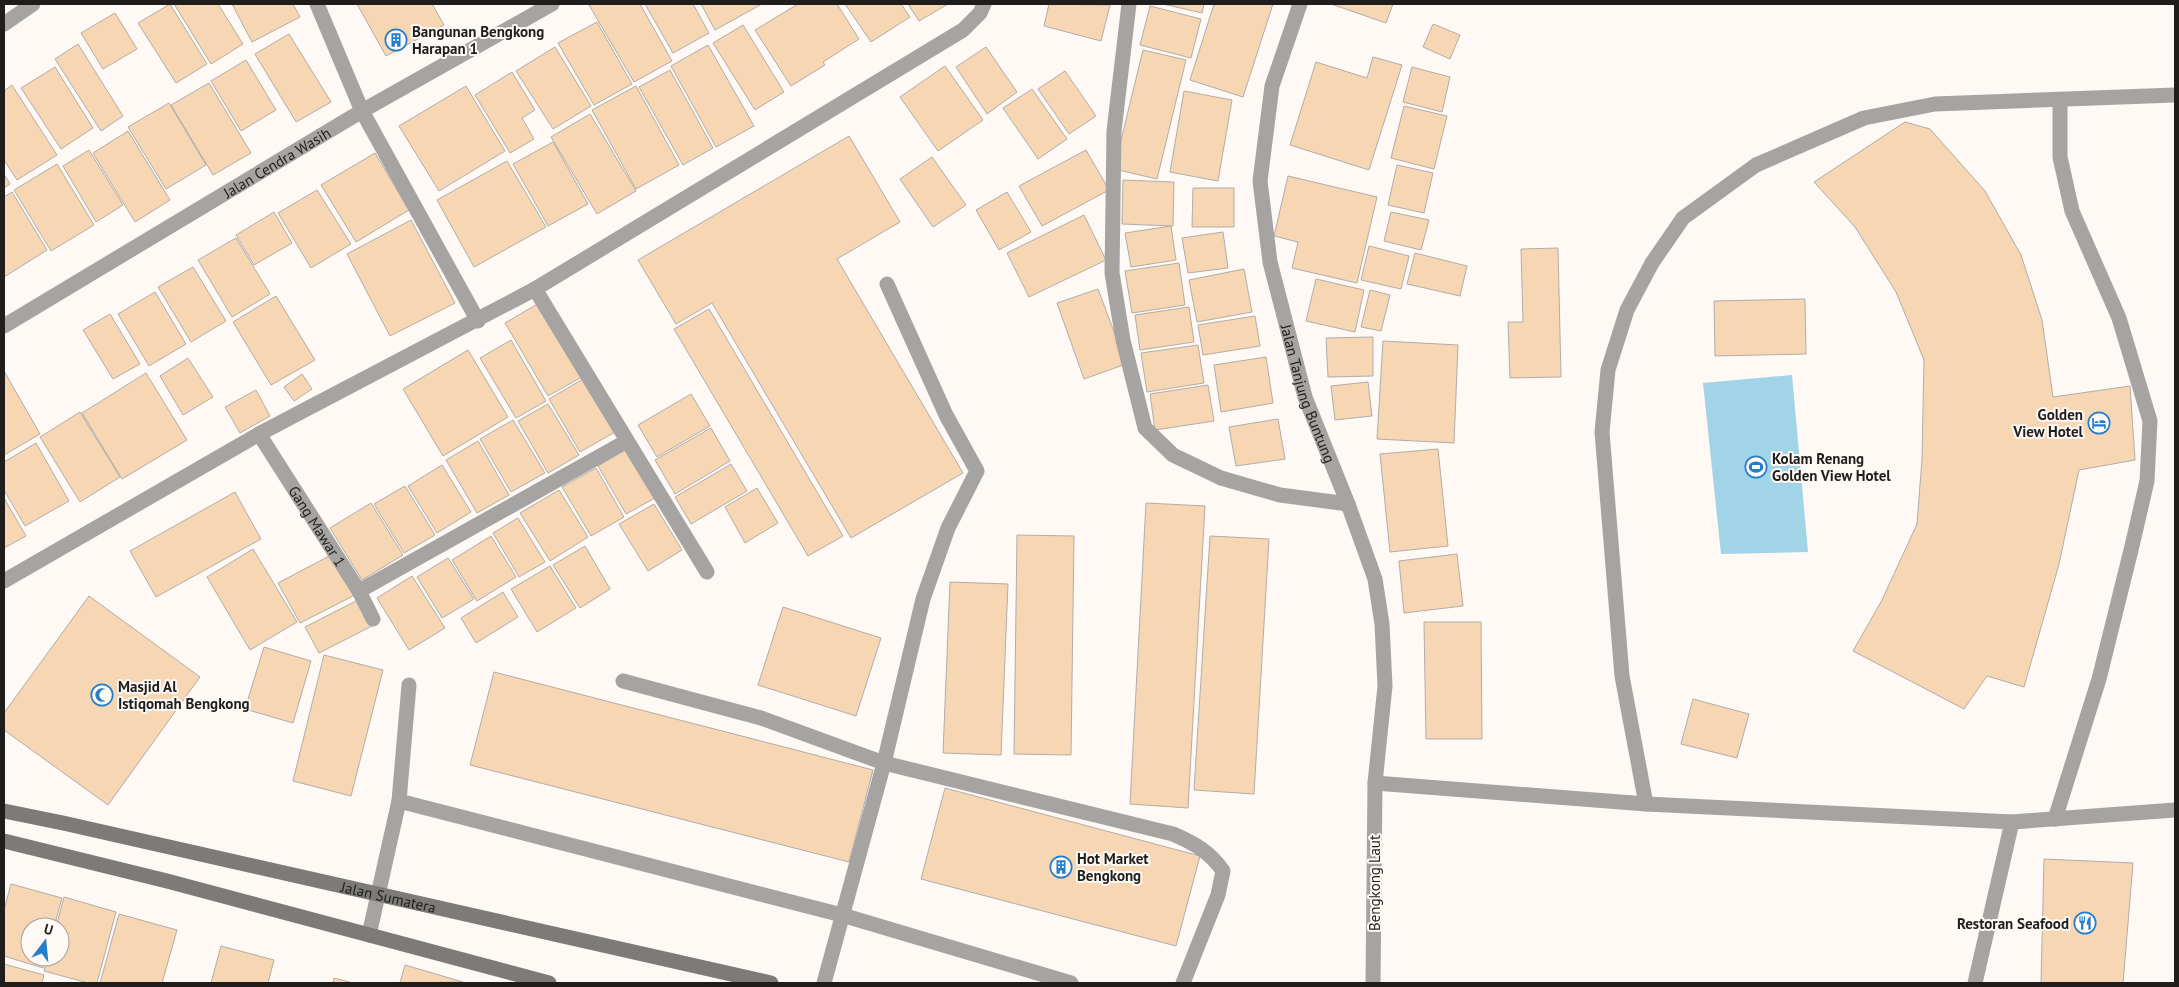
<svg xmlns="http://www.w3.org/2000/svg" width="2179" height="987" viewBox="0 0 2179 987" font-family="'PT Sans',sans-serif">
	<style>
		.water { fill: #a2d4e8 }
		.building { fill: #f7d6b3; stroke: #b1ada8 }
		.lines { fill: none; stroke-linecap: round; stroke-linejoin: round }
		.lane { stroke: #a5a4a2; stroke-width: 15 }
		.street { stroke: #a5a4a2; stroke-width: 15 }
		.secondary { stroke: #7c7b78; stroke-width: 15 }
		.labels { text-anchor: middle; dominant-baseline: central; stroke-width: 4; stroke-linejoin: round; paint-order: stroke }
		.poi-label { font-size: 15px; font-weight: bold; fill: #1f1e1c; stroke: #fef9f4; text-anchor: start }
		.street-label { font-size: 15px; fill: #1f1e1c; stroke: #fef9f4 }
	</style>
	<rect width="100%" height="100%" fill="#fef9f4"/>
	<polygon class="water" points="1792,375 1808,552 1721,554 1703,383"/>
	<g class="building">
		<polygon points="170,4 207,64 176,83 138,23"/>
		<polygon points="174,4 218,4 243,44 211,64"/>
		<polygon points="232,4 293,4 300,17 252,42"/>
		<polygon points="357,4 432,4 444,25 386,56"/>
		<polygon points="592,4 640,4 672,61 634,82 589,5"/>
		<polygon points="645,4 693,4 709,33 673,53"/>
		<polygon points="701,4 762,4 715,30"/>
		<polygon points="798,4 837,4 859,39 823,62 825,65 791,86 755,30"/>
		<polygon points="845,4 901,4 910,17 871,42"/>
		<polygon points="908,4 948,4 919,21"/>
		<polygon points="1049,4 1110,5 1101,41 1044,26"/>
		<polygon points="1163,4 1204,4 1202,13"/>
		<polygon points="1214,4 1273,4 1243,97 1190,80"/>
		<polygon points="1331,4 1393,4 1386,23"/>
		<polygon points="1150,6 1201,19 1191,58 1140,45"/>
		<polygon points="115,13 137,49 103,69 81,33"/>
		<polygon points="597,22 632,84 594,105 558,43"/>
		<polygon points="1433,24 1460,35 1450,59 1423,47"/>
		<polygon points="743,25 784,92 755,110 713,43"/>
		<polygon points="289,34 331,102 296,122 255,54"/>
		<polygon points="78,44 123,116 101,131 55,59"/>
		<polygon points="708,45 754,126 716,147 671,66"/>
		<polygon points="555,47 591,106 553,129 516,71"/>
		<polygon points="986,47 1017,92 987,114 956,67"/>
		<polygon points="1143,50 1186,60 1157,179 1114,169"/>
		<polygon points="1373,57 1402,65 1369,170 1290,145 1316,62 1367,78"/>
		<polygon points="246,60 276,110 241,131 211,81"/>
		<polygon points="945,66 983,120 938,151 900,97"/>
		<polygon points="55,67 93,128 61,149 21,88"/>
		<polygon points="1412,67 1450,77 1442,112 1403,102"/>
		<polygon points="670,70 713,148 683,165 639,87"/>
		<polygon points="1065,71 1096,116 1069,134 1038,89"/>
		<polygon points="512,72 535,110 522,118 534,139 510,153 475,95"/>
		<polygon points="209,83 251,153 213,175 171,105"/>
		<polygon points="12,85 57,155 17,180 4,160 4,91"/>
		<polygon points="466,86 505,151 439,191 399,126"/>
		<polygon points="636,86 679,165 636,189 592,110"/>
		<polygon points="1032,89 1067,139 1038,159 1003,108"/>
		<polygon points="1184,91 1232,100 1218,181 1170,172"/>
		<polygon points="169,103 206,165 166,189 128,127"/>
		<polygon points="1404,106 1447,116 1434,169 1391,158"/>
		<polygon points="590,114 636,191 597,214 551,137"/>
		<polygon points="1905,122 1930,129 1985,191 2021,255 2042,320 2053,397 2130,386 2135,460 2079,470 2059,564 2024,687 1987,676 1964,709 1853,651 1882,600 1917,524 1922,459 1924,360 1896,292 1855,227 1814,182"/>
		<polygon points="128,131 170,200 135,222 93,153"/>
		<polygon points="849,136 900,222 837,259 963,473 851,538 712,303 676,324 638,260"/>
		<polygon points="553,142 588,204 548,226 513,164"/>
		<polygon points="89,150 123,205 96,222 63,166"/>
		<polygon points="1086,150 1109,190 1042,226 1019,186"/>
		<polygon points="375,153 409,210 356,242 321,185"/>
		<polygon points="932,157 966,205 933,227 900,179"/>
		<polygon points="507,161 546,227 474,267 437,200"/>
		<polygon points="57,164 94,225 51,251 14,190"/>
		<polygon points="1397,165 1433,173 1424,213 1388,205"/>
		<polygon points="4,174 10,184 4,188"/>
		<polygon points="1288,176 1377,197 1357,283 1292,268 1298,242 1274,236"/>
		<polygon points="1123,180 1174,182 1173,226 1122,224"/>
		<polygon points="1193,188 1234,188 1234,227 1192,227"/>
		<polygon points="317,190 351,244 311,268 278,213"/>
		<polygon points="12,192 47,250 4,277 4,197"/>
		<polygon points="1007,192 1031,232 999,250 976,210"/>
		<polygon points="274,212 292,243 254,265 236,235"/>
		<polygon points="1391,212 1429,220 1421,250 1384,241"/>
		<polygon points="1084,215 1106,260 1029,297 1007,253"/>
		<polygon points="411,220 455,303 390,336 347,254"/>
		<polygon points="1171,226 1176,260 1131,267 1125,233"/>
		<polygon points="1223,232 1228,268 1188,273 1182,238"/>
		<polygon points="236,238 270,294 232,317 198,260"/>
		<polygon points="1369,246 1409,256 1401,289 1361,280"/>
		<polygon points="1558,248 1561,377 1510,378 1508,322 1523,322 1521,249"/>
		<polygon points="1415,253 1467,266 1460,296 1407,284"/>
		<polygon points="1179,263 1185,305 1132,313 1125,271"/>
		<polygon points="193,267 226,321 191,342 158,287"/>
		<polygon points="1244,269 1252,312 1197,322 1189,280"/>
		<polygon points="1316,279 1364,290 1355,332 1306,321"/>
		<polygon points="1098,289 1126,364 1084,379 1057,303"/>
		<polygon points="1370,290 1390,295 1381,331 1361,327"/>
		<polygon points="155,292 186,344 149,366 118,314"/>
		<polygon points="276,296 315,360 271,385 233,322"/>
		<polygon points="1805,299 1806,354 1715,356 1714,301"/>
		<polygon points="539,303 582,377 548,396 505,323"/>
		<polygon points="1189,307 1194,342 1140,350 1135,315"/>
		<polygon points="709,309 843,536 808,556 674,329"/>
		<polygon points="110,314 140,364 113,379 83,330"/>
		<polygon points="1255,316 1260,346 1203,355 1198,325"/>
		<polygon points="1373,337 1373,376 1328,377 1326,338"/>
		<polygon points="511,340 546,401 516,418 480,358"/>
		<polygon points="1383,341 1458,345 1454,443 1377,439"/>
		<polygon points="1198,345 1204,383 1147,392 1141,353"/>
		<polygon points="468,350 508,417 443,456 403,389"/>
		<polygon points="1266,357 1273,403 1221,412 1214,365"/>
		<polygon points="188,358 213,397 183,415 160,376"/>
		<polygon points="4,371 40,434 4,455"/>
		<polygon points="146,373 187,440 122,479 82,413"/>
		<polygon points="302,374 312,389 294,401 284,387"/>
		<polygon points="583,379 615,432 580,452 549,399"/>
		<polygon points="1368,382 1372,416 1335,420 1331,386"/>
		<polygon points="1208,385 1214,421 1155,430 1150,394"/>
		<polygon points="256,390 270,416 240,433 225,407"/>
		<polygon points="691,394 710,426 657,457 638,425"/>
		<polygon points="548,404 579,455 548,473 518,421"/>
		<polygon points="80,412 120,477 80,502 40,437"/>
		<polygon points="1278,419 1285,459 1236,466 1229,427"/>
		<polygon points="513,420 545,473 511,492 480,439"/>
		<polygon points="711,428 730,461 675,494 655,460"/>
		<polygon points="478,441 509,495 477,513 446,460"/>
		<polygon points="36,443 69,501 25,526 4,490 4,462"/>
		<polygon points="626,449 655,498 626,514 598,466"/>
		<polygon points="1438,449 1448,546 1390,552 1380,454"/>
		<polygon points="731,464 747,491 691,524 675,497"/>
		<polygon points="442,465 471,512 437,533 408,486"/>
		<polygon points="596,468 624,517 591,536 562,487"/>
		<polygon points="405,486 435,535 404,553 374,504"/>
		<polygon points="757,488 778,523 745,543 725,507"/>
		<polygon points="559,490 588,537 550,561 520,513"/>
		<polygon points="235,492 261,539 156,597 130,551"/>
		<polygon points="4,498 26,536 4,548"/>
		<polygon points="371,503 403,555 362,580 330,528"/>
		<polygon points="1146,503 1205,506 1188,808 1130,804"/>
		<polygon points="654,504 682,550 648,571 619,524"/>
		<polygon points="518,518 545,562 519,577 493,533"/>
		<polygon points="1017,535 1074,536 1071,755 1014,754"/>
		<polygon points="491,536 516,577 477,601 452,560"/>
		<polygon points="1210,536 1269,539 1254,794 1194,790"/>
		<polygon points="585,546 610,589 580,608 553,565"/>
		<polygon points="253,549 297,622 250,650 207,577"/>
		<polygon points="333,554 355,595 300,623 278,583"/>
		<polygon points="1457,554 1463,606 1404,613 1399,561"/>
		<polygon points="448,558 474,599 442,618 417,577"/>
		<polygon points="550,566 576,608 537,632 511,589"/>
		<polygon points="412,576 445,628 409,650 377,598"/>
		<polygon points="950,582 1008,584 1001,755 943,753"/>
		<polygon points="503,592 518,617 476,643 461,618"/>
		<polygon points="89,596 200,677 108,805 4,730 4,713"/>
		<polygon points="358,600 372,626 319,653 305,627"/>
		<polygon points="783,607 881,638 856,716 758,685"/>
		<polygon points="1424,622 1481,622 1482,739 1426,739"/>
		<polygon points="264,647 311,661 293,723 245,709"/>
		<polygon points="324,655 383,670 351,796 293,781"/>
		<polygon points="494,672 873,770 849,862 470,765"/>
		<polygon points="1693,699 1749,714 1737,758 1681,744"/>
		<polygon points="945,788 1200,856 1176,946 921,879"/>
		<polygon points="2044,859 2133,863 2123,983 2041,983"/>
		<polygon points="11,884 62,898 54,927 30,927 30,957 46,957 43,968 4,956 4,910"/>
		<polygon points="64,897 116,912 97,983 88,983 44,971 48,957 60,957 60,927 56,927"/>
		<polygon points="119,914 177,930 162,983 100,983"/>
		<polygon points="221,946 274,960 268,983 211,983"/>
		<polygon points="4,964 44,975 42,983 4,983"/>
		<polygon points="405,965 463,982 400,983"/>
		<polygon points="334,978 353,983 333,983"/>
	</g>
	<g class="lines">
		<g class="lane">
			<polyline points="1375,783 1646,804 2012,822 2175,810"/>
			<polyline points="1646,804 1622,676 1602,432 1608,370 1627,310 1652,263 1683,218 1756,165 1864,118 1935,104 2175,95"/>
			<polyline points="2055,819 2099,679 2132,546 2147,481 2150,421 2119,318 2072,211 2060,157 2060,100"/>
			<polyline points="1975,983 2012,822"/>
		</g>
		<g class="street">
			<polyline points="317,4 362,111 478,321"/>
			<polyline points="1129,4 1114,131 1112,273 1123,340 1145,428 1173,455 1221,478 1280,495 1348,504"/>
			<path id="s1" d="M 1300,4 L 1272,86 L 1260,181 L 1270,262 L 1305,397 L 1348,504 L 1375,579 L 1382,624 L 1385,686 L 1375,783 L 1373,983"/>
			<polyline points="4,24 33,4"/>
			<polyline points="535,289 707,572"/>
			<path id="s2" d="M 4,326 L 362,111 L 552,4"/>
			<path id="s3" d="M 259,434 L 359,591 L 373,619"/>
			<polyline points="4,581 259,434 535,289 963,30 980,13 984,4"/>
			<polyline points="359,591 627,441"/>
			<path d="M 623,681 L 761,718 L 884,763 L 1173,834 C 1194,843 1210,852 1223,871 L 1218,895 L 1183,983"/>
			<polyline points="399,801 842,915 1071,983"/>
			<polyline points="369,935 399,801 409,685"/>
			<polyline points="824,983 884,763 923,599 948,528 977,471 946,415 887,284"/>
		</g>
		<g class="secondary">
			<path id="s4" d="M 4,811 L 63,823 L 771,983"/>
			<polyline points="4,841 167,881 549,983"/>
		</g>
	</g>
	<defs>
		<g id="building-ring" transform="scale(1.125)"><circle r="9.5" fill="#fef9f4" stroke="#257ecb" stroke-width="1.5"/><path d="M-4-6H4V6H1V3H-1V6H-4ZM-2.5-4.3h1.7v1.8h-1.7ZM.8-4.3h1.7v1.8H.8ZM-2.5-1h1.7V.8h-1.7ZM.8-1h1.7V.8H.8Z" fill="#257ecb"/></g>
		<g id="hotel-ring" transform="scale(1.125)"><circle r="9.5" fill="#fef9f4" stroke="#257ecb" stroke-width="1.5"/><path d="M-6-4.5h1.5V1H6V5H4.5V3h-9V5H-6ZM-4 0a1.8 1.8 0 1 1 3.6 0ZM.5 0V-2.5h3Q6-2.5 6 0Z" fill="#257ecb"/></g>
		<g id="stadium-ring" transform="scale(1.125)"><circle r="9.5" fill="#fef9f4" stroke="#257ecb" stroke-width="1.5"/><path d="M0-5a6.5 5 0 1 0 0 10a6.5 5 0 1 0 0-10ZM-3.5-1.8h7v3.6h-7Z" fill="#257ecb"/></g>
		<g id="mosque-ring" transform="scale(1.125)"><circle r="9.5" fill="#fef9f4" stroke="#257ecb" stroke-width="1.5"/><path d="M3.5-4.9A6 6 0 1 0 3.5 4.9A5 5 0 1 1 3.5-4.9Z" fill="#257ecb"/></g>
		<g id="restaurant-ring" transform="scale(1.125)"><circle r="9.5" fill="#fef9f4" stroke="#257ecb" stroke-width="1.5"/><path d="M-5-6h1v4h1v-4h1v4h1v-4h1v5L-1.5 .5V6h-2V.5L-5-1ZM5-6V6H3V1.5H1.5Q1.5-4 5-6Z" fill="#257ecb"/></g>
	</defs>
	<g fill-rule="evenodd">
		<use href="#building-ring" x="396" y="40"/>
		<use href="#hotel-ring" x="2099" y="423"/>
		<use href="#stadium-ring" x="1756" y="467"/>
		<use href="#mosque-ring" x="102" y="695"/>
		<use href="#building-ring" x="1061" y="867"/>
		<use href="#restaurant-ring" x="2085" y="923"/>
	</g>
	<g class="labels">
		<g class="poi-label">
			<text x="412" y="31">Bangunan Bengkong<tspan x="412" dy="17">Harapan 1</tspan></text>
			<text x="2083" y="414" text-anchor="end">Golden<tspan x="2083" dy="17">View Hotel</tspan></text>
			<text x="1772" y="458">Kolam Renang<tspan x="1772" dy="17">Golden View Hotel</tspan></text>
			<text x="118" y="686">Masjid Al<tspan x="118" dy="17">Istiqomah Bengkong</tspan></text>
			<text x="1077" y="858">Hot Market<tspan x="1077" dy="17">Bengkong</tspan></text>
			<text x="2069" y="923" text-anchor="end">Restoran Seafood</text>
		</g>
		<g class="street-label">
			<text stroke="none"><textPath href="#s2" startOffset="318">Jalan Cendra Wasih</textPath></text>
			<text stroke="none"><textPath href="#s1" startOffset="401">Jalan Tanjung Buntung</textPath></text>
			<text stroke="none"><textPath href="#s3" startOffset="109">Gang Mawar 1</textPath></text>
			<text transform="translate(1374 883) rotate(-90)">Bengkong Laut</text>
			<text stroke="none"><textPath href="#s4" startOffset="394">Jalan Sumatera</textPath></text>
		</g>
	</g>
	<rect width="2179" height="987" fill="none" stroke="#1f1e1c" stroke-width="10"/>
	<g transform="translate(45 942) rotate(16)"><circle r="24" fill="#fef9f4" stroke="#a5a19e"/>
	<path d="M0-4L9 19L0 12L-9 19Z" fill="#257ecb"/>
	<text y="-8" font-size="14" font-weight="bold" text-anchor="middle" fill="#1f1e1c">U</text>
	</g>
</svg>
